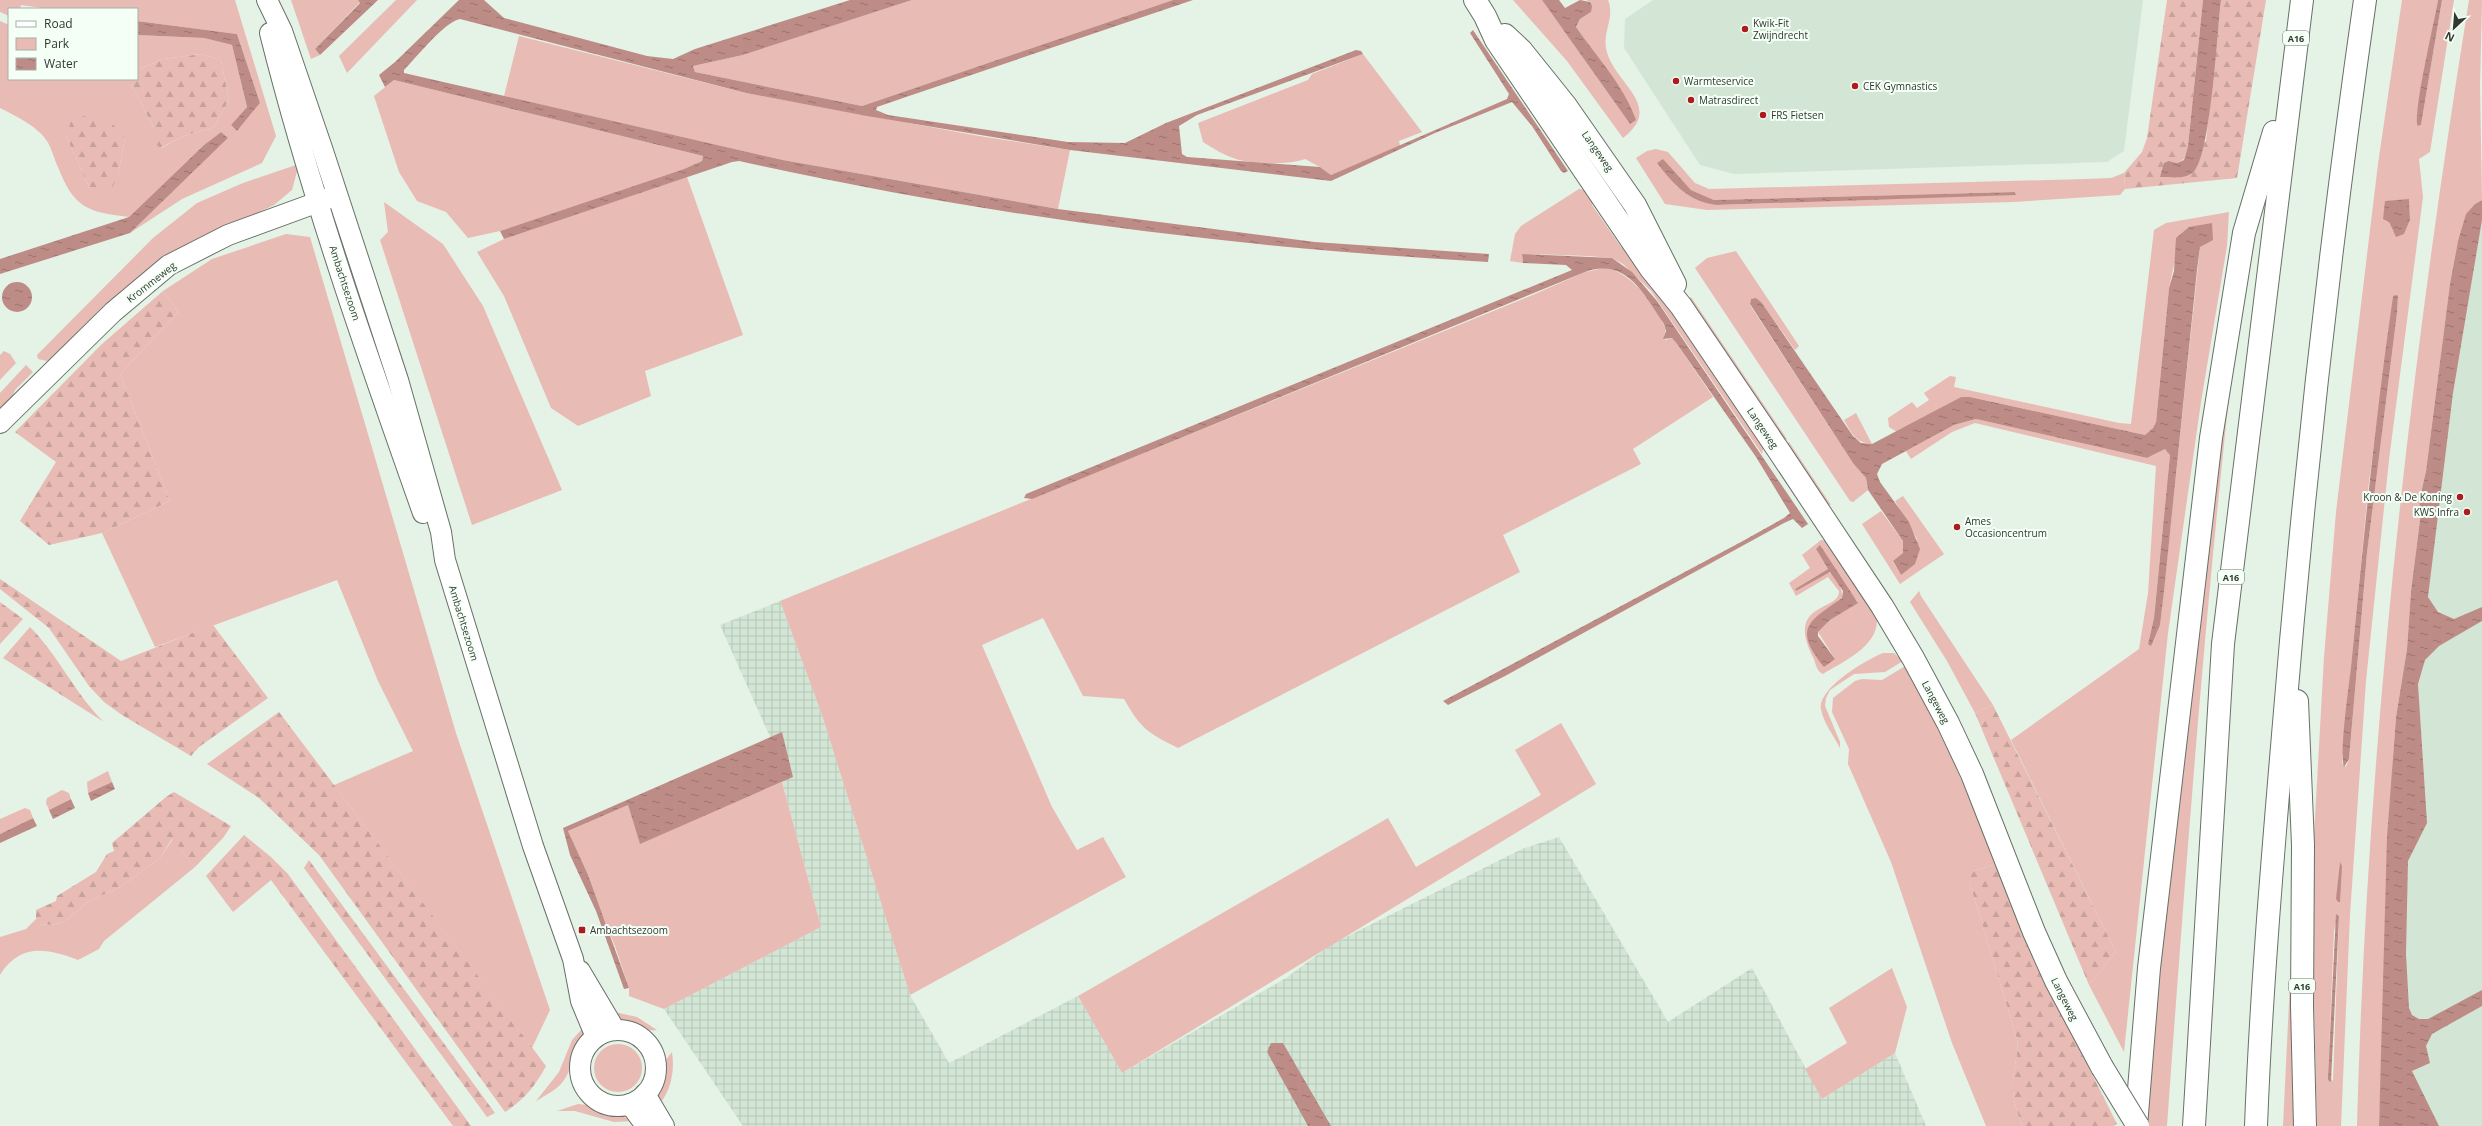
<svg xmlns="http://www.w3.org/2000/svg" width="2482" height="1126" viewBox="0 0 2482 1126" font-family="'Open Sans',sans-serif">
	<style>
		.built { fill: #d3e6d5 }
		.industrial { fill: url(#industrial-grid) }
		.green { fill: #e8bbb5; fill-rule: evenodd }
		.forest { fill: url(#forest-firs) }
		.water { fill: url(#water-ripples) }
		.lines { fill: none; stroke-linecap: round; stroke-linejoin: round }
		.tertiary-casing { stroke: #667167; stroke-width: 22 }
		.secondary-casing { stroke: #667167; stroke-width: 24 }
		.motorway-casing { stroke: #667167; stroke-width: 24 }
		.tertiary { stroke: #fff; stroke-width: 20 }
		.secondary { stroke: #fff; stroke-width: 22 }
		.motorway { stroke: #fff; stroke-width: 22 }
		.secondary-bridge-casing { stroke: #667167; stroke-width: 24; stroke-linecap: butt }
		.secondary-bridge { stroke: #fff; stroke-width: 22 }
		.poi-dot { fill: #ad1b1f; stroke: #f4fff5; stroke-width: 1.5 }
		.labels { text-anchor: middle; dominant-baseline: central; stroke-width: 4; stroke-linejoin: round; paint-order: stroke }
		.shield { fill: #f4fff5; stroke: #6c736c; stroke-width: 1 }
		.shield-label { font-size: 9px; font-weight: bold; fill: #323732 }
		.poi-label { font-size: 10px; fill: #323732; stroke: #f4fff5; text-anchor: start }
		.street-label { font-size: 10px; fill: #323732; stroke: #f4fff5 }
	</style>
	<defs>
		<pattern id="industrial-grid" width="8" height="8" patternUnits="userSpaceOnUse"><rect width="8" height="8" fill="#d3e6d5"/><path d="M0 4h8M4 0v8" fill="none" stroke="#b6c6b7"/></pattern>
		<pattern id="forest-firs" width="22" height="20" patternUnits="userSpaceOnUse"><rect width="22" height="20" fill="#e8bbb5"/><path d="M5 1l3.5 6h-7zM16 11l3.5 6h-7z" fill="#c7a19c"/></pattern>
		<pattern id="water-ripples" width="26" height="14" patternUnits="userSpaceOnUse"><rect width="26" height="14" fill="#be8c86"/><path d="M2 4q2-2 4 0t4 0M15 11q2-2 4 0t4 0" fill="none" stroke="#9b736e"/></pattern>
	</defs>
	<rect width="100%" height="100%" fill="#e5f2e6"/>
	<g class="built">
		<polygon points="1653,0 2143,0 2124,151 2107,162 1734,174 1700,165 1624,48 1625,19"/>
		<polygon points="2482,214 2482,1126 2391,1126 2379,1030 2452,220"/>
	</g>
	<polygon class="industrial" points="780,601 822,715 910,995 949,1063 1078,996 1122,1073 1286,978 1332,944 1522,849 1559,837 1668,1022 1752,968 1822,1099 1895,1053 1926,1126 743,1126 664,1009 821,927 770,737 720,625"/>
	<g class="green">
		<path d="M 0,0 L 235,0 L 276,136 L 262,163 L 182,199 L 130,233 L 228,138 L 221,132 L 204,145 L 129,217 C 87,212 74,208 58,167 C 54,159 52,149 47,141 C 37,126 16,116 0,108 L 0,21 L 9,25 L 9,79 L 131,79 L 131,84 L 154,128 L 161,148 L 184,136 L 214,127 L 229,100 L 221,60 L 201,54 L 163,59 L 137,70 L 137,35 L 204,38 L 232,45 L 247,107 L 231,125 L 237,131 L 260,103 L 237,34 L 137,21 L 137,9 L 49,9 L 21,5 L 20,9 L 9,9 L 9,16 L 0,12 ZM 66,136 L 125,138 L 118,176 L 90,189 Z"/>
		<polygon points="291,0 358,0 360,2 315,49 320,55 311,59"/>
		<polygon points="396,0 417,0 347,73 339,56"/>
		<polygon points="912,0 1173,0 862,106 695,72 693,66 743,55"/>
		<path d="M 1513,0 L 1542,0 L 1630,124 L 1621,90 L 1576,27 L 1580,19 L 1591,12 L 1590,2 L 1586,0 L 1608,0 C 1615,17 1603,31 1606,48 C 1612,83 1666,105 1623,138 L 1567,61 Z"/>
		<path d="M 2402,0 L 2438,0 L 2417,114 L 2418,126 L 2421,125 L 2442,0 L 2454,0 L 2430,152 L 2419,159 L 2423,197 L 2389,460 L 2366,681 L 2350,915 L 2341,1126 L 2317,1126 L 2311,889 L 2324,657 L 2336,512 L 2378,164 ZM 2409,199 L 2410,220 L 2404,234 L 2393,231 L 2389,222 ZM 2393,297 L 2398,297 L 2397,313 L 2367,553 L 2349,759 L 2346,767 L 2342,763 L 2368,490 ZM 2338,915 L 2339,917 L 2333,1081 L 2328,1076 L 2334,931 Z"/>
		<path d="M 2469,0 L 2482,0 L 2480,86 L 2482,200 L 2475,204 L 2463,226 L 2458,241 L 2450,284 L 2426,471 L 2419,502 L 2421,512 L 2411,591 L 2407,649 L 2396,717 L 2393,756 L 2379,1126 L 2357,1126 C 2367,748 2409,373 2469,0 Z"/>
		<polygon points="519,36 746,93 979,136 1070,150 1058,209 783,160 504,96"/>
		<path d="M 1363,54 L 1422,132 L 1399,141 L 1400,146 L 1331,175 L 1320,167 L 1305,159 C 1290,165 1252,164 1236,159 C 1224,155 1214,149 1203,142 L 1198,123 L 1308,80 L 1312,74 Z"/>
		<polygon points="394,80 703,156 702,161 684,169 500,231 468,238 446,212 417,201 399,172 374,96"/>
		<path d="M 1656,149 L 1668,152 L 1695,183 L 1709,189 L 2085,179 L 2111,178 L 2124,173 L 2125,189 L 2120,195 L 2014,202 L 1707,210 L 1665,204 L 1636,158 L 1647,151 ZM 1663,160 L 1691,190 L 1714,200 L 2015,192 L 2016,194 L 1716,205 L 1677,187 L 1658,164 Z"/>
		<polygon points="299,164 292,190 274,205 171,254 133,282 53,358 47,361 38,359 37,355 153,238 197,203 243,183"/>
		<polygon points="687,177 743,335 645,371 651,396 578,426 551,408 504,296 477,252 504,239"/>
		<polygon points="1579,189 1586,190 1597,197 1592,205 1621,247 1639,260 1762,443 1763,449 1762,454 1651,291 1623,264 1612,258 1588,256 1531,254 1522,254 1523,263 1510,261 1515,234 1521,226"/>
		<polygon points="384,202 443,244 483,306 562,490 472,525 380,240 388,232"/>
		<polygon points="2229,212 2227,246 2201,402 2168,633 2124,1052 2089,985 2116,952 2011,740 2139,649 2148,593 2156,466 1975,423 1952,432 1911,459 1906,451 1954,425 1976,419 2147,458 2165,449 2169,451 2170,455 2154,618 2148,644 2160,625 2200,247 2175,260 2169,288 2156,422 2153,428 2145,435 1970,397 1961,397 1897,432 1889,427 1888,418 1912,402 1917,408 1929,400 1924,393 1950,376 1956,377 1954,387 2119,423 2131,424 2154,230 2166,223"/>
		<polygon points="286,234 310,237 456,733 550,1010 532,1048 334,785 413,751 378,681 337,580 155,647 102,533 170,501 120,374 178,312 163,291 212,259"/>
		<polygon points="1736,251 1799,346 1795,350 1762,303 1751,299 1750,305 1846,452 1866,478 1868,490 1853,502 1850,501 1695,268 1707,258"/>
		<path d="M 1604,268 C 1629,270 1654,303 1664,325 C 1667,332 1663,334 1665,340 L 1672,338 L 1677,344 L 1713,397 L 1633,449 L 1641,464 L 1503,535 L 1520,572 L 1178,748 C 1148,733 1141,729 1124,699 L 1083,696 L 1043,618 L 982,645 L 1052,807 L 1077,850 L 1103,837 L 1126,877 L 910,995 L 822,715 L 780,601 L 1535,294 L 1585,272 Z"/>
		<polygon points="1691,297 1787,439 1783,442 1689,299"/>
		<path d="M 2236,333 C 2206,597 2186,861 2167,1126 L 2146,1126 L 2164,900 L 2194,628 Z"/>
		<polygon points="4,351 10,354 16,363 0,380 0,355"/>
		<polygon points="26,365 33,372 15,390 9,406 0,415 0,393"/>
		<path d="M 1856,413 L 1872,444 C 1856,443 1852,434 1844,420 Z"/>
		<polygon points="1789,442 1831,505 1827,504 1785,445"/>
		<polygon points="1903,496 1944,554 1900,584 1862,524 1881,511 1903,541 1903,553 1893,562 1901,575 1917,539 1895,501"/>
		<path d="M 1821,540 L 1827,541 L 1877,620 C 1877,647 1844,661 1823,674 C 1816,671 1816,663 1813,657 C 1785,601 1840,612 1839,591 L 1828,577 L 1796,596 L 1789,583 L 1810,568 L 1802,555 ZM 1816,549 L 1858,602 L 1830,620 L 1818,632 L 1835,659 L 1817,658 L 1807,637 L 1833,605 L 1842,598 C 1843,588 1837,581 1831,573 L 1827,573 L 1796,591 L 1795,589 L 1828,569 Z"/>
		<polygon points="1919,591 1921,596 1993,705 1975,713 1947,661 1910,602"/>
		<path d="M 1883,653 L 1894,653 L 1903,661 L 1885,672 L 1854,674 L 1830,690 L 1826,698 L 1825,706 L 1840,742 L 1840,748 C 1834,736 1823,722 1821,709 C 1818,688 1866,660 1883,653 Z"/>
		<path d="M 1907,665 L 1939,727 L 1997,864 L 1973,871 L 1969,881 L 2017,1039 C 2019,1055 2013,1068 2013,1083 C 2012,1097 2017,1114 2023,1126 L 1986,1126 L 1952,1043 L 1891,862 L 1848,764 L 1849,749 L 1832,712 L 1833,698 L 1855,681 L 1862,679 L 1882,680 Z"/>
		<polygon points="1561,723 1596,784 1122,1073 1078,996 1388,818 1416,867 1541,795 1515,750"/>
		<polygon points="108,771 112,782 88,793 87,782"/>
		<polygon points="782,782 821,927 664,1009 629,996 629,988 615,946 568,831 628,805 640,843"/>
		<polygon points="62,790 69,793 71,799 49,810 46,803 47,798"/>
		<polygon points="25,808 30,810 33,818 0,834 0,819"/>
		<path d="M 173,839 C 179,845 191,865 195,867 L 104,941 L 99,949 L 78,960 C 47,948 20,943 0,975 L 0,937 L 26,929 L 36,919 L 39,924 L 53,925 L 65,921 L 88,902 L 122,886 L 160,858 Z"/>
		<polygon points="1892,968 1907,1007 1895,1053 1822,1099 1805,1069 1847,1043 1829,1008"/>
		<polygon points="2293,981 2293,1126 2283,1126 2290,982"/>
		<path d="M 619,1013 L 637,1017 L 657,1030 C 637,1031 626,1028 612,1014 Z"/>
		<path d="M 584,1027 C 584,1037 579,1044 576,1054 C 564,1084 564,1085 536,1101 L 559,1072 L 572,1040 Z"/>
		<circle cx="618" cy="1068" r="24"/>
		<path d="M 672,1052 C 675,1071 671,1091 658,1106 L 657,1094 L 662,1065 Z"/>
		<path d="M 578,1104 C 588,1104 624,1115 632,1121 L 614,1122 L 575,1111 L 557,1111 Z"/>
	</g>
	<g class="forest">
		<polygon points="2167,0 2203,0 2188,146 2184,159 2177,163 2169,161 2172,177 2206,141 2221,0 2266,0 2237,178 2125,189 2124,173 2142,152 2147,138"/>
		<polygon points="201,54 221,60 229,100 214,127 184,136 160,148 152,140 154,128 131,84 131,79 137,79 137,70 163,59"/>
		<polygon points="89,115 109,120 125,138 118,176 110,192 90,189 66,136 72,119"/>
		<polygon points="163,291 178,312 120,374 170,501 102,533 49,545 20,521 56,462 15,432 102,344"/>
		<polygon points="0,579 121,661 213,625 268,698 199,747 191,756 122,715 104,702 89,686 49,628 0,589"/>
		<polygon points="0,602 23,619 0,644"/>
		<path d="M 30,627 C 59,656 75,694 104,722 L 3,658 Z"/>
		<polygon points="1993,705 2116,952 2089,985 1975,713"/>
		<path d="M 279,712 L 546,1066 C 536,1085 524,1100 505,1112 L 319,855 L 259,798 L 207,764 Z"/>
		<path d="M 174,792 L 231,826 L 223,838 L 195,867 C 190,864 180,846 172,839 L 160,858 L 122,886 L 88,902 L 65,921 L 53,925 L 38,924 L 36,919 L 36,910 L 56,901 L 57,896 L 96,872 L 107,854 L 114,851 L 112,843 L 166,797 Z"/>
		<polygon points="244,835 271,857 288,874 471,1126 453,1126 271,880 233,912 206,876"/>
		<polygon points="309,860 495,1113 487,1117 304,868"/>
		<path d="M 1997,864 L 2074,1038 L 2117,1124 L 2113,1126 L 2023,1126 C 2017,1114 2012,1097 2013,1083 C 2013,1068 2019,1055 2017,1039 L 1969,881 L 1969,875 L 1973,871 Z"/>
	</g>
	<g class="water">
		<polygon points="358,0 378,0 320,55 315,49 360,3"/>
		<path d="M 459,0 L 484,0 L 504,18 L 647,56 L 673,59 L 695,49 L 850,0 L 912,0 L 743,55 L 693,66 L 695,72 L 862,106 L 1173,0 L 1193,0 L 906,97 L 877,107 L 876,110 L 888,115 L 1068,142 L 1125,143 L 1166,123 L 1356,50 L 1361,51 L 1363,54 L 1197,115 L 1179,126 L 1182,154 L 1187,157 L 1320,167 L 1331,175 L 1507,99 L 1509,94 L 1470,33 L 1473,30 L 1568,171 L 1564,173 L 1561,171 L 1532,126 L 1512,102 L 1435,133 L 1331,181 L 1070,150 L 867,116 L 746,93 L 460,19 C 443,23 417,57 404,70 L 404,73 L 783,160 L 1058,209 L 1315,242 L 1489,254 L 1488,262 C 1236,248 986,216 739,161 L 732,162 L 504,239 L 500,231 L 684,169 L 702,161 L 703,156 L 394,80 L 385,87 L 379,75 L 395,62 Z"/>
		<path d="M 1542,0 L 1559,0 L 1565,8 L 1580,0 L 1590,2 L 1592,6 L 1591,12 L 1580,19 L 1576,27 C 1597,57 1624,86 1636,120 L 1630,124 Z"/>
		<path d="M 2203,0 L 2221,0 C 2217,33 2211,149 2195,170 C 2188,180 2172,177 2160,177 L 2164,163 L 2169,161 L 2177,163 L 2184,160 L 2188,146 Z"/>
		<path d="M 2438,0 L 2442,0 L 2421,125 L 2418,126 C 2412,116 2435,19 2438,0 Z"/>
		<polygon points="137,21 237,34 260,103 237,131 231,125 247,107 232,45 204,38 137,35"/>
		<polygon points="221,132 228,138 130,233 0,274 0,259 129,217 204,145"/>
		<path d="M 1663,159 L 1691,190 L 1714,200 L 2015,192 L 2016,195 L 1716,205 C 1688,201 1674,185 1657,163 Z"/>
		<polygon points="2409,199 2410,220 2404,234 2396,237 2389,222 2383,219 2385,201"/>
		<polygon points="2482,200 2482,220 2453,393 2428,597 2438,612 2454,619 2482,607 2482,621 2439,646 2425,660 2418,684 2427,823 2408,861 2406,954 2409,1008 2412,1015 2419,1019 2428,1019 2482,990 2482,1006 2432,1034 2426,1046 2430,1063 2412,1071 2439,1126 2379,1126 2387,837 2396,717 2407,649 2411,591 2421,512 2419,502 2426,471 2450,284 2458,241 2466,214 2475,204"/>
		<polygon points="2212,223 2213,240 2200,247 2197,270 2164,591 2160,625 2151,646 2148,644 2154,618 2170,455 2165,449 2147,458 1976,419 1954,425 1882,464 1877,474 1880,482 1909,522 1920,549 1915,564 1901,575 1893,561 1903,553 1903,541 1868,490 1866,478 1853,463 1750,304 1751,299 1756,298 1762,303 1853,436 1861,443 1872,444 1961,397 1970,397 2145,435 2153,428 2156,422 2169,288 2174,271 2176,238 2189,227"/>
		<path d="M 1522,254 L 1612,258 L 1632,272 L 1657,301 L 1808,524 L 1802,528 L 1793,519 L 1784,523 L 1505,676 L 1448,705 L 1443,701 L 1741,542 L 1784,518 L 1790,513 L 1756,457 L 1677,344 L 1672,338 L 1663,339 L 1666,331 L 1664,324 C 1644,295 1627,257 1585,272 L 1032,499 L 1024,498 L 1026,494 L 1572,270 L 1566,265 L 1523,263 Z"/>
		<circle cx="17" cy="297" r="15"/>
		<path d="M 2396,295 L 2398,296 L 2397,313 L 2367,553 L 2349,759 L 2344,767 C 2339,753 2349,686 2351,667 C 2363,543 2375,420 2393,296 Z"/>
		<path d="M 1820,545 L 1858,603 L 1830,620 L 1818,632 L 1818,636 L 1835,659 L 1824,667 C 1793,628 1808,622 1842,598 L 1843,591 L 1830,572 L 1796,591 L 1795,589 L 1828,569 L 1816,549 Z"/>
		<polygon points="782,732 793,777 640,844 628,805 568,831 588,875 629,988 624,989 596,911 570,855 563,828"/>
		<polygon points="112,782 115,789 91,801 88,793"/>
		<polygon points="71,799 75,808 53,819 49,810"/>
		<polygon points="33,818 37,826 0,843 0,834"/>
		<polygon points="2340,862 2342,866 2340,902 2338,902 2336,899"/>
		<polygon points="2336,914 2339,916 2331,1082 2328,1080 2328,1076"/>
		<polygon points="1271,1043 1283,1043 1331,1126 1308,1126 1267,1052"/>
	</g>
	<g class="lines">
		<g class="tertiary-casing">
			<g id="tertiary">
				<polyline points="267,0 282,31 323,151 398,380 441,532 445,560 533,846 573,959 581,1001 596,1037"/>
				<path d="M 270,33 C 311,196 367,355 423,513"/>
				<polyline points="0,423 113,312 169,265 228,235 332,197"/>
				<polyline points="580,971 615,1030"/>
				<circle cx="618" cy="1068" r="38"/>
				<polyline points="645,1094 664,1126"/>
				<polyline points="630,1104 646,1126"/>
			</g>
		</g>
		<g class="secondary-casing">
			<g id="secondary">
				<polyline points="1475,0 1485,16 1496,40 1651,269 1681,306 1779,451 1882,606 1913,658 1948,723 1972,774 2034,932 2056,981 2102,1067"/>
				<polyline points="1505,35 1521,50 1566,106 1635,205 1675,284"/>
			</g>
		</g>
		<g class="motorway-casing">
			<g id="motorway">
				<polyline points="2297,701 2303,845 2302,1006 2305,1126"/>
				<polyline points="2136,1126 2149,968 2211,438 2244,233 2274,132"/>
				<polyline points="2194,1126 2223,644 2302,0"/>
				<path d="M 2256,1126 C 2261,995 2272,865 2283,735 C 2303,489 2330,244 2365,0"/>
			</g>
		</g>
		<use href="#tertiary" class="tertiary"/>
		<use href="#secondary" class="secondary"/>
		<use href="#motorway" class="motorway"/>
		<g class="secondary-bridge-casing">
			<polyline id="secondary-bridge" points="2102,1067 2138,1126"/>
		</g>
		<use href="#secondary-bridge" class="secondary-bridge"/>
	</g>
	<g class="poi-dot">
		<circle cx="1745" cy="29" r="4"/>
		<circle cx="1676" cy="81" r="4"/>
		<circle cx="1855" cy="86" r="4"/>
		<circle cx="1691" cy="100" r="4"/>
		<circle cx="1763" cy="115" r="4"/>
		<circle cx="2460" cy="497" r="4"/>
		<circle cx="2467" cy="512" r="4"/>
		<circle cx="1957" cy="527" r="4"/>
		<rect x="578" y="926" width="8" height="8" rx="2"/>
	</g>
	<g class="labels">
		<g class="shield">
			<rect x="2283" y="31" width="26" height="14" rx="3"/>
			<rect x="2218" y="570" width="26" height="14" rx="3"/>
			<rect x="2289" y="979" width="26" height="14" rx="3"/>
		</g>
		<g class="shield-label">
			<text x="2296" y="38">A16</text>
			<text x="2231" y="577">A16</text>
			<text x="2302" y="986">A16</text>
		</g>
		<g class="poi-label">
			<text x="1753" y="23">Kwik-Fit<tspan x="1753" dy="12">Zwijndrecht</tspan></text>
			<text x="1684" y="81">Warmteservice</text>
			<text x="1863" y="86">CEK Gymnastics</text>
			<text x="1699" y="100">Matrasdirect</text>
			<text x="1771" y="115">FRS Fietsen</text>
			<text x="2452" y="497" text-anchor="end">Kroon &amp; De Koning</text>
			<text x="2459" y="512" text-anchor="end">KWS Infra</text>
			<text x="1965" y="521">Ames<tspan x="1965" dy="12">Occasioncentrum</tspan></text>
			<text x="590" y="930">Ambachtsezoom</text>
		</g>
		<g class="street-label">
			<text transform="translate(1598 151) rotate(55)">Langeweg</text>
			<text transform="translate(151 282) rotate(-38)">Krommeweg</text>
			<text transform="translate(345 283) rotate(72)">Ambachtsezoom</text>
			<text transform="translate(1763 428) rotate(56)">Langeweg</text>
			<text transform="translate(464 623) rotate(73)">Ambachtsezoom</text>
			<text transform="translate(1936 702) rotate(62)">Langeweg</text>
			<text transform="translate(2065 999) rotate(63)">Langeweg</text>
		</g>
	</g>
	<rect x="8" y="8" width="130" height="72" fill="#f4fff5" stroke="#a6afa7"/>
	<rect x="16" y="21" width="20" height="6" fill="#ffffff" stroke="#a6afa7"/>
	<text x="44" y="28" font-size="12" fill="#323732">Road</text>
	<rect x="16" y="38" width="20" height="12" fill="#e8bbb5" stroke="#a6afa7"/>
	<text x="44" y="48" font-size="12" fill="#323732">Park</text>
	<rect x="16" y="58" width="20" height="12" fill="url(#water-ripples)" stroke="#a6afa7"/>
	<text x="44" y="68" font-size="12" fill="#323732">Water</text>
	<g transform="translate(2454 28) rotate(206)" stroke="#f4fff5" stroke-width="3" paint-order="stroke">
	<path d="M0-3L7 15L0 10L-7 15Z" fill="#323732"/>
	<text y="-6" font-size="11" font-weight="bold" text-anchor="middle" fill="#323732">N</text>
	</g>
</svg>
